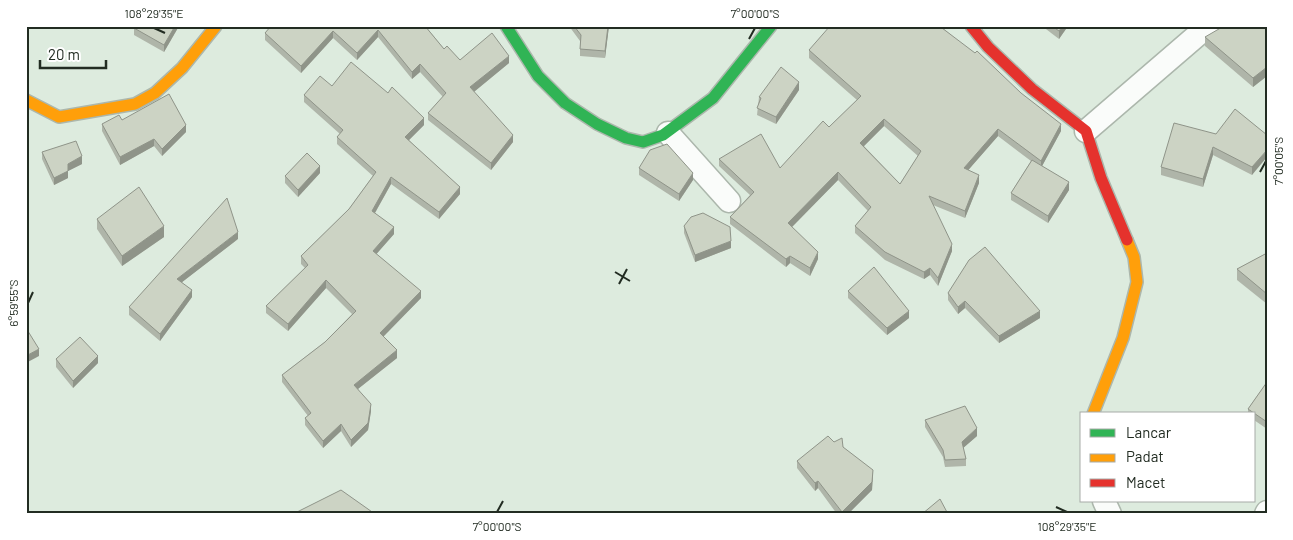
<svg xmlns="http://www.w3.org/2000/svg" width="1293" height="540" viewBox="0 0 1293 540" font-family="Barlow,sans-serif">
	<style>
		.lines { fill: none; stroke-linecap: round; stroke-linejoin: round }
		.street-casing { stroke: #acb7ac; stroke-width: 25 }
		.fast-casing { stroke: #acb7ac; stroke-width: 14 }
		.slow-casing { stroke: #acb7ac; stroke-width: 14 }
		.jam-casing { stroke: #acb7ac; stroke-width: 14 }
		.street { stroke: #fafcfa; stroke-width: 22 }
		.fast { stroke: #30b455; stroke-width: 11 }
		.slow { stroke: #ff9f0a; stroke-width: 11 }
		.jam { stroke: #e5322d; stroke-width: 11 }
		.wall { fill: #afb5a9; fill-rule: evenodd }
		.shaded-wall { fill: #8f9489 }
		.building { fill: #ccd3c4; stroke: #8f9489; fill-rule: evenodd }
		.ticks { fill: none; stroke: #222c22; stroke-width: 2 }
		.neatline { fill: none; stroke: #222c22; stroke-width: 2 }
		.ticks-label { font-size: 12px; text-anchor: middle; fill: #222c22 }
	</style>
	<rect width="100%" height="100%" fill="#ddebde"/>
	<g class="lines">
		<g class="street-casing">
			<g id="street">
				<polyline points="1086,131 1208,26"/>
				<polyline points="668,133 729,201"/>
				<polyline points="1104,501 1110,514"/>
				<polyline points="1266,514 1267,512"/>
			</g>
		</g>
		<g class="fast-casing">
			<polyline id="fast" points="506,26 538,76 565,103 597,124 626,138 643,142 663,135 713,98 771,26"/>
		</g>
		<g class="slow-casing">
			<g id="slow">
				<polyline points="26,100 59,117 135,104 155,93 182,68 216,26"/>
				<polyline points="1093,414 1123,338 1137,282 1134,257 1127,240"/>
			</g>
		</g>
		<g class="jam-casing">
			<polyline id="jam" points="971,26 988,47 1032,89 1086,131 1101,178 1127,240"/>
		</g>
		<use href="#street" class="street"/>
		<use href="#fast" class="fast"/>
		<use href="#slow" class="slow"/>
		<use href="#jam" class="jam"/>
	</g>
	<g class="wall">
		<polygon points="179,26 164,52 134,35 134,28"/>
		<polygon points="271,26 428,26 427,28 444,49 460,60 509,63 474,92 513,142 491,170 428,120 428,113 443,97 420,72 412,79 378,37 357,60 333,38 301,73 265,40 265,33"/>
		<polygon points="569,26 609,26 605,58 580,56 580,41"/>
		<polygon points="1042,26 1068,26 1059,39"/>
		<polygon points="1267,28 1267,76 1253,87 1205,46 1205,37"/>
		<path d="M 944,29 L 1061,131 L 1042,166 L 1069,190 L 1048,223 L 1011,200 L 1011,193 L 1031,161 L 998,136 L 968,170 L 979,183 L 965,218 L 933,205 L 952,251 L 938,286 L 930,275 L 924,279 L 885,260 L 855,233 L 855,226 L 868,211 L 838,180 L 792,227 L 818,259 L 810,276 L 790,263 L 786,267 L 730,224 L 730,217 L 750,195 L 719,166 L 719,159 L 780,168 L 829,127 L 857,100 L 809,58 L 809,50 ZM 884,126 L 918,156 L 900,184 L 864,146 Z"/>
		<polygon points="332,86 424,125 409,140 460,194 439,219 391,184 375,213 394,234 376,254 421,298 383,337 397,358 358,389 371,411 368,430 351,447 341,431 323,448 305,425 305,418 308,416 282,382 282,375 325,342 352,314 326,288 288,331 266,313 266,306 305,268 301,264 301,256 349,209 373,176 337,144 337,137 340,134 304,102 304,95"/>
		<polygon points="799,90 776,124 757,115 759,97"/>
		<polygon points="122,120 186,132 162,156 154,146 120,165 102,131 102,124"/>
		<polygon points="1216,134 1267,135 1252,175 1213,155 1203,187 1161,175 1161,167"/>
		<polygon points="42,152 82,164 68,171 68,178 54,185 42,159"/>
		<polygon points="639,168 693,180 679,201 639,175"/>
		<polygon points="320,173 298,197 285,183 285,176"/>
		<polygon points="97,219 164,237 122,266 97,229"/>
		<polygon points="684,226 731,248 695,262 684,233"/>
		<polygon points="238,239 182,282 192,297 160,341 129,315 129,307"/>
		<polygon points="1267,253 1267,304 1237,280 1237,269"/>
		<polygon points="848,291 909,318 887,335 848,298"/>
		<polygon points="948,293 1040,318 999,343 965,308 958,314 948,300"/>
		<polygon points="56,359 98,363 73,388 56,367"/>
		<polygon points="1267,382 1267,429 1254,420 1254,414 1248,414 1248,409"/>
		<polygon points="925,420 977,436 963,448 966,459 966,466 945,467 943,457 925,427"/>
		<polygon points="834,442 843,447 873,477 872,490 848,514 837,514 818,488 815,491 797,468 797,461"/>
	</g>
	<g class="shaded-wall">
		<polygon points="175,26 179,26 164,52 164,45"/>
		<polygon points="608,26 609,26 605,58 605,51"/>
		<polygon points="1063,26 1068,26 1059,39 1059,31"/>
		<polygon points="378,30 378,37 357,60 357,53"/>
		<polygon points="333,31 333,38 301,73 301,66"/>
		<polygon points="509,56 509,63 470,95 470,87"/>
		<polygon points="420,64 420,72 412,79 412,72"/>
		<polygon points="1267,67 1267,76 1253,87 1253,78"/>
		<polygon points="799,82 799,90 776,124 776,117"/>
		<polygon points="424,118 424,125 405,144 405,137"/>
		<polygon points="884,119 884,126 860,150 860,143"/>
		<polygon points="1061,124 1061,131 1041,168 1041,161"/>
		<polygon points="186,125 186,132 162,156 162,149"/>
		<polygon points="998,129 998,136 964,175 964,168"/>
		<polygon points="513,135 513,142 491,170 491,163"/>
		<polygon points="154,139 154,146 120,165 120,157"/>
		<polygon points="1213,147 1213,155 1203,187 1203,179"/>
		<polygon points="1267,150 1267,157 1252,175 1252,167"/>
		<polygon points="82,156 82,164 68,171 68,178 54,185 54,178 68,164"/>
		<polygon points="320,166 320,173 298,197 298,190"/>
		<polygon points="838,172 838,180 788,231 788,223"/>
		<polygon points="693,173 693,180 679,201 679,194"/>
		<polygon points="979,175 979,183 965,218 965,211"/>
		<polygon points="391,177 391,184 372,218 372,211"/>
		<polygon points="1069,182 1069,190 1048,223 1048,216"/>
		<polygon points="460,187 460,194 439,219 439,212"/>
		<polygon points="164,226 164,237 122,266 122,256"/>
		<polygon points="394,227 394,234 373,258 373,251"/>
		<polygon points="238,232 238,239 177,286 177,279"/>
		<polygon points="731,241 731,248 695,262 695,255"/>
		<polygon points="952,244 952,251 938,286 938,278"/>
		<polygon points="818,252 818,259 810,276 810,268"/>
		<polygon points="790,256 790,263 786,267 786,259"/>
		<polygon points="930,268 930,275 924,279 924,272"/>
		<polygon points="326,280 326,288 288,331 288,324"/>
		<polygon points="192,290 192,297 160,341 160,334"/>
		<polygon points="421,291 421,298 380,340 380,333"/>
		<polygon points="965,301 965,308 958,314 958,307"/>
		<polygon points="909,311 909,318 887,335 887,328"/>
		<polygon points="1040,311 1040,318 999,343 999,336"/>
		<polygon points="39,349 39,356 26,363 26,356"/>
		<polygon points="397,350 397,358 354,392 354,385"/>
		<polygon points="98,356 98,363 73,388 73,381"/>
		<polygon points="371,404 371,411 368,430 351,447 351,440"/>
		<polygon points="341,424 341,431 323,448 323,441"/>
		<polygon points="977,428 977,436 962,449 962,442"/>
		<polygon points="873,470 872,490 848,514 842,514 842,512"/>
		<polygon points="818,481 818,488 815,491 815,483"/>
	</g>
	<g class="building">
		<polygon points="135,26 175,26 164,45 134,28"/>
		<polygon points="271,26 425,26 444,49 447,46 460,60 492,33 509,56 470,87 513,135 491,163 428,113 446,93 420,64 412,72 378,30 357,53 333,31 301,66 265,33"/>
		<polygon points="574,26 608,26 605,51 580,49 581,35"/>
		<path d="M 830,26 L 943,26 L 944,27 L 942,28 L 975,53 L 977,51 L 1021,93 L 1061,124 L 1041,161 L 998,129 L 964,168 L 979,175 L 965,211 L 929,196 L 952,244 L 938,278 L 930,268 L 924,272 L 885,252 L 855,226 L 871,207 L 838,172 L 788,223 L 818,252 L 810,268 L 790,256 L 786,259 L 730,217 L 754,192 L 719,159 L 761,134 L 780,168 L 823,121 L 829,127 L 861,96 L 809,50 ZM 884,119 L 921,151 L 900,184 L 860,143 Z"/>
		<polygon points="1052,26 1063,26 1059,31"/>
		<polygon points="1224,26 1266,26 1267,28 1267,67 1253,78 1205,37"/>
		<polygon points="351,62 388,93 392,87 424,118 405,137 460,187 439,212 391,177 372,211 394,227 373,251 421,291 380,333 397,350 354,385 371,404 368,423 351,440 341,424 323,441 305,418 311,413 282,375 325,342 356,311 326,280 288,324 266,306 308,265 301,256 349,209 376,172 337,137 343,130 304,95 320,76 332,86"/>
		<polygon points="781,67 799,82 776,117 757,108 761,98 759,97"/>
		<polygon points="169,94 186,125 162,149 154,139 120,157 102,124 119,115 122,120"/>
		<polygon points="1235,109 1267,135 1267,150 1252,167 1213,147 1203,179 1161,167 1174,123 1216,134"/>
		<polygon points="76,141 82,156 68,164 68,171 54,178 42,152"/>
		<polygon points="667,144 693,173 679,194 639,168 650,150"/>
		<polygon points="307,153 320,166 298,190 285,176"/>
		<polygon points="1032,160 1069,182 1048,216 1011,193"/>
		<polygon points="139,187 164,226 122,256 97,219"/>
		<polygon points="227,198 238,232 177,279 192,290 160,334 129,307"/>
		<polygon points="703,213 730,227 731,241 695,255 684,226 691,217"/>
		<polygon points="985,247 1040,311 999,336 965,301 958,307 948,293 969,260"/>
		<polygon points="1267,253 1267,294 1237,269"/>
		<polygon points="874,267 909,311 887,328 848,291"/>
		<polygon points="26,328 39,349 26,356"/>
		<polygon points="80,337 98,356 73,381 56,359"/>
		<polygon points="1267,382 1267,422 1248,409"/>
		<polygon points="965,406 977,428 962,442 966,459 945,460 943,450 925,420"/>
		<polygon points="828,436 834,442 842,438 843,447 873,470 872,482 842,512 818,481 815,483 797,461"/>
		<polygon points="341,490 375,514 293,514"/>
		<polygon points="940,499 948,514 922,514"/>
	</g>
	<path class="ticks" d="M 154,28 L 165,33M 749,39 L 755,28M 1260,172 L 1266,161M 615,272 L 630,281M 619,284 L 627,269M 28,303 L 33,292M 1056,507 L 1067,512M 497,512 L 503,501"/>
	<rect width="1293" height="540" fill="none" stroke="#ffffff" stroke-width="55"/>
	<rect x="1080" y="412" width="175" height="90" fill="#ffffff" stroke="#a7aba7"/>
	<rect x="1090" y="429" width="25" height="8" fill="#30b455" stroke="#a7aba7"/>
	<text x="1126" y="438" font-size="15" fill="#222c22">Lancar</text>
	<rect x="1090" y="454" width="25" height="8" fill="#ff9f0a" stroke="#a7aba7"/>
	<text x="1126" y="462" font-size="15" fill="#222c22">Padat</text>
	<rect x="1090" y="479" width="25" height="8" fill="#e5322d" stroke="#a7aba7"/>
	<text x="1126" y="488" font-size="15" fill="#222c22">Macet</text>
	<path d="M40 60v8h66v-8" fill="none" stroke="#222c22" stroke-width="2.5"/>
	<text x="48" y="60" font-size="15" fill="#222c22" stroke="#ffffff" stroke-width="4" paint-order="stroke">20 m</text>
	<rect x="28" y="28" width="1238" height="484" class="neatline"/>
	<g class="ticks-label">
		<text x="154" y="18">108°29'35"E</text>
		<text x="755" y="18">7°00'00"S</text>
		<text transform="translate(1279 161) rotate(-90)" y="4">7°00'05"S</text>
		<text transform="translate(14 303) rotate(-90)" y="4">6°59'55"S</text>
		<text x="497" y="531">7°00'00"S</text>
		<text x="1067" y="531">108°29'35"E</text>
	</g>
</svg>
